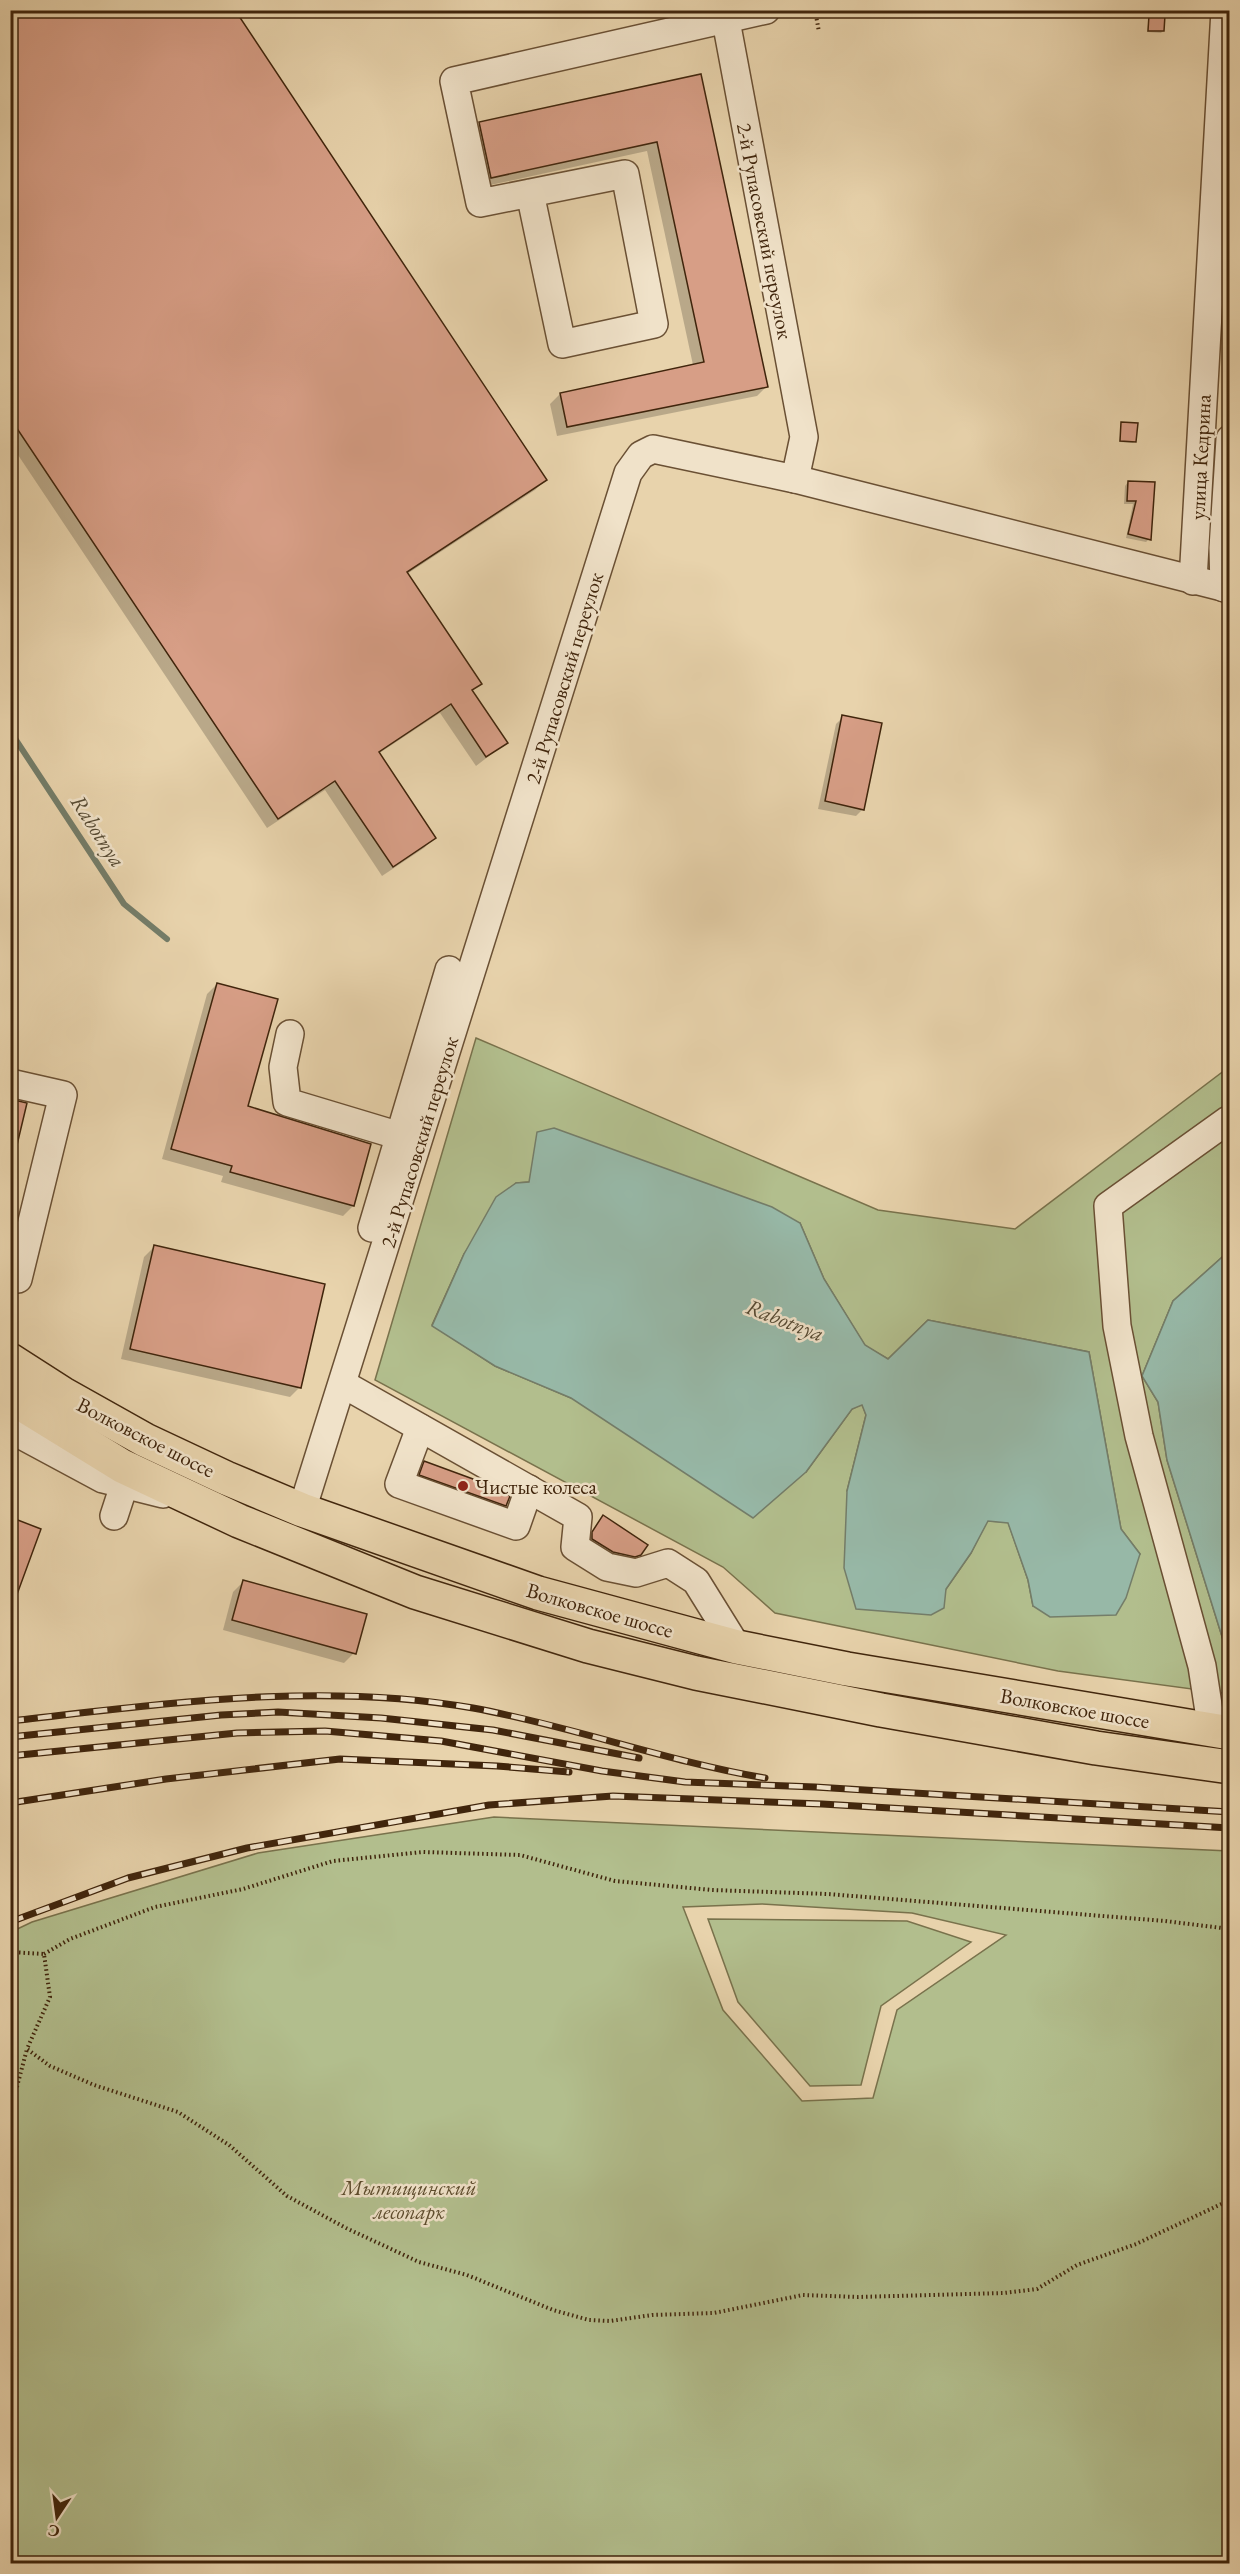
<svg xmlns="http://www.w3.org/2000/svg" width="1240" height="2574" viewBox="0 0 1240 2574" font-family="'EB Garamond',serif">
	<style>
		.green { fill: #b2be8d; stroke: #79724c; stroke-width: 1.5; fill-rule: evenodd }
		.water { fill: #97b8a7; stroke: #747d69; stroke-width: 1.5 }
		.shadow { fill: #0003 }
		.lines { fill: none; stroke-linecap: round; stroke-linejoin: round }
		.stream { stroke: #747d69; stroke-width: 6 }
		.building { fill: #d79e86; stroke: #40250c; stroke-width: 1.5 }
		.minor-casing { stroke: #6a5034; stroke-width: 30 }
		.major-casing { stroke: #40250c; stroke-width: 36 }
		.path { stroke: #40250c; stroke-width: 4; stroke-dasharray: 1.5 3; stroke-linecap: butt }
		.minor { stroke: #f0e2c9; stroke-width: 27 }
		.major { stroke: #e8d3ac; stroke-width: 33 }
		.rail-casing { stroke: #40250c; stroke-width: 7 }
		.rail { stroke: #f0e2c9; stroke-width: 4.5; stroke-dasharray: 14; stroke-linecap: butt }
		.poi-dot { fill: #8f2418; stroke: #f0e2c9; stroke-width: 2 }
		.labels { text-anchor: middle; dominant-baseline: central; stroke-width: 5; stroke-linejoin: round; paint-order: stroke }
		.street-label { font-size: 21px; fill: #40250c; stroke: #f0e2c9 }
		.poi-label { font-size: 21px; fill: #40250c; stroke: #f0e2c9; text-anchor: start }
		.park-label { font-size: 21px; font-style: italic; fill: #5c4b2c; stroke: #f0e2c9 }
		.water-label { font-size: 22px; font-style: italic; fill: #564a33; stroke: #f0e2c9 }
	</style>
	<rect width="100%" height="100%" fill="#e8d3ac"/>
	<filter id="stains"><feTurbulence type="fractalNoise" baseFrequency=".00333" numOctaves="4"/><feColorMatrix values="0 0 0 0 .2 0 0 0 0 .09 0 0 0 0 .02 0 0 0 .5 -.17"/></filter>
	<radialGradient id="worn" r=".72"><stop offset=".6" stop-color="#630" stop-opacity="0"/><stop offset="1" stop-color="#630" stop-opacity=".3"/></radialGradient>
	<g class="green">
		<path d="M 476,1038 L 878,1210 L 1015,1229 L 1229,1067 L 1229,1251 L 1173,1301 L 1142,1376 L 1158,1402 L 1167,1460 L 1229,1659 L 1229,1694 L 1058,1671 L 775,1613 L 723,1567 L 375,1380 ZM 529,1182 L 800,1223 L 824,1279 L 865,1346 L 888,1359 L 928,1320 L 1089,1352 L 1121,1529 L 1140,1554 L 1033,1606 L 1028,1580 L 1008,1522 L 987,1521 L 971,1553 L 946,1589 L 847,1491 L 866,1415 L 862,1404 L 852,1409 L 806,1472 L 571,1398 L 495,1366 L 432,1325 L 464,1254 L 516,1183 Z"/>
		<path d="M 494,1817 L 1229,1851 L 1229,2563 L 11,2563 L 11,1932 L 32,1922 L 258,1853 ZM 762,1904 L 912,1913 L 1006,1935 L 897,2010 L 873,2098 L 802,2101 L 723,2010 L 683,1907 Z"/>
		<polygon points="708,1919 907,1921 971,1942 881,2006 861,2085 810,2086 738,2002"/>
	</g>
	<g class="water">
		<polygon points="554,1128 772,1207 800,1223 824,1279 865,1345 888,1359 928,1320 1089,1352 1121,1529 1140,1554 1126,1598 1116,1615 1050,1617 1033,1606 1028,1580 1008,1523 988,1521 971,1553 946,1589 944,1608 931,1615 856,1609 844,1568 847,1491 866,1415 862,1405 852,1409 806,1472 753,1518 571,1398 495,1366 432,1326 464,1254 496,1197 516,1183 529,1182 537,1132"/>
		<polygon points="1229,1251 1229,1659 1167,1460 1158,1402 1142,1376 1173,1301"/>
	</g>
	<g class="shadow">
		<polygon points="10,10 545,480 535,490 407,574 480,683 472,691 506,743 476,766 440,713 378,754 434,838 424,848 382,876 325,790 267,828 10,443"/>
		<polygon points="1149,16 1163,31 1161,33 1147,32"/>
		<polygon points="700,76 767,386 757,396 557,436 550,404 560,394 693,365 647,151 481,187 469,133 480,123"/>
		<polygon points="1230,367 1230,392 1228,392"/>
		<polygon points="1122,423 1135,441 1133,443 1119,442"/>
		<polygon points="1128,482 1154,483 1149,539 1146,542 1126,538 1133,504 1124,504 1125,486"/>
		<polygon points="843,717 863,809 856,816 818,809 836,724"/>
		<polygon points="217,984 246,1107 369,1145 353,1206 343,1216 221,1182 223,1176 162,1159 207,994"/>
		<polygon points="10,1101 25,1104 10,1165"/>
		<polygon points="154,1247 300,1387 290,1397 121,1359 144,1257"/>
		<polygon points="425,1463 505,1505 498,1512 413,1482 417,1471"/>
		<polygon points="599,1522 640,1554 635,1559 608,1556 588,1544 588,1538"/>
		<polygon points="243,1582 354,1653 344,1663 223,1630 233,1592"/>
	</g>
	<g class="lines">
		<polyline class="stream" points="10,731 124,904 167,939"/>
	</g>
	<g class="building">
		<polygon points="10,10 235,10 547,480 407,572 482,684 472,690 508,743 486,757 451,704 379,752 436,838 393,867 335,781 278,819 10,418"/>
		<polygon points="1149,15 1165,15 1164,31 1148,31"/>
		<polygon points="701,74 768,387 567,427 560,393 704,362 657,142 491,178 479,122"/>
		<polygon points="1121,422 1138,423 1136,442 1120,441"/>
		<polygon points="1128,481 1155,482 1151,540 1128,534 1136,501 1127,501"/>
		<polygon points="842,715 882,723 864,810 825,801"/>
		<polygon points="217,983 278,999 248,1106 371,1144 354,1206 230,1172 232,1166 171,1149"/>
		<polygon points="10,1099 27,1103 17,1145 10,1145"/>
		<polygon points="154,1245 325,1284 301,1388 130,1349"/>
		<polygon points="424,1461 492,1486 510,1496 506,1506 419,1475"/>
		<polygon points="603,1515 648,1545 641,1555 635,1557 613,1552 592,1539 592,1532"/>
		<polygon points="10,1517 41,1529 12,1608 10,1607"/>
		<polygon points="243,1580 367,1614 356,1654 232,1620"/>
	</g>
	<g class="lines">
		<g class="minor-casing">
			<g id="minor">
				<polyline points="530,193 562,344 654,324 625,174 480,203 454,81 766,10"/>
				<polyline points="795,479 1230,589"/>
				<polyline points="1193,581 1225,10"/>
				<polyline points="1224,588 1223,548 1230,439"/>
				<polyline points="290,1034 283,1067 287,1102 400,1136"/>
				<polyline points="10,1083 63,1095 18,1279"/>
				<polyline points="372,1228 449,970"/>
				<polyline points="343,1384 578,1517 575,1547 607,1567 636,1573 668,1563 696,1581 737,1647"/>
				<polyline points="420,1428 399,1484 516,1526 529,1489"/>
				<polyline points="10,1429 103,1479 163,1494"/>
				<polyline points="302,1510 628,473 641,455 653,449 795,479 804,437 724,10"/>
				<polyline points="114,1516 129,1470"/>
				<polyline points="1212,1731 1202,1666 1139,1436 1117,1326 1108,1206 1228,1120"/>
			</g>
		</g>
		<g class="major-casing">
			<g id="major">
				<polyline points="10,1360 63,1394 145,1440 226,1478 302,1510 538,1593 737,1647 847,1669 1230,1733"/>
				<polyline points="10,1397 122,1466 239,1521 415,1592 588,1646 696,1673 881,1710 1096,1748 1230,1767"/>
			</g>
		</g>
		<g class="path">
			<polyline points="815,10 819,32"/>
			<polyline points="10,1952 44,1954 50,1997 27,2049 50,2066 94,2085 178,2112 229,2145 287,2196 346,2228 419,2262 467,2275 553,2310 589,2320 610,2321 652,2315 714,2313 803,2295 858,2297 1004,2293 1037,2289 1077,2265 1136,2244 1230,2200"/>
			<polyline points="44,1954 70,1939 155,1907 243,1889 333,1861 423,1852 520,1855 615,1881 712,1890 828,1894 1165,1921 1230,1929"/>
			<polyline points="10,2113 27,2049"/>
		</g>
		<use href="#minor" class="minor"/>
		<use href="#major" class="major"/>
		<g class="rail-casing">
			<g id="rail">
				<path d="M 10,1721 C 164,1704 319,1681 473,1708 C 571,1726 666,1761 765,1778"/>
				<polyline points="10,1737 221,1715 278,1712 381,1718 493,1730 639,1758"/>
				<polyline points="10,1756 237,1733 325,1731 441,1741 602,1771 685,1782 815,1787 1230,1812"/>
				<polyline points="10,1803 166,1779 340,1759 497,1766 569,1772"/>
				<polyline points="10,1922 128,1878 247,1848 489,1805 613,1796 822,1804 1230,1828"/>
			</g>
		</g>
		<use href="#rail" class="rail"/>
	</g>
	<circle class="poi-dot" cx="463" cy="1486" r="6"/>
	<g class="labels">
		<g class="street-label">
			<text transform="translate(765 231) rotate(79)">2-й Рупасовский переулок</text>
			<text transform="translate(1200 457) rotate(-87)">улица Кедрина</text>
			<text transform="translate(564 678) rotate(-73)">2-й Рупасовский переулок</text>
			<text transform="translate(419 1142) rotate(-73)">2-й Рупасовский переулок</text>
			<text transform="translate(146 1437) rotate(27)">Волковское шоссе</text>
			<text transform="translate(600 1610) rotate(16)">Волковское шоссе</text>
			<text transform="translate(1075 1708) rotate(10)">Волковское шоссе</text>
		</g>
		<g class="poi-label">
			<text x="475" y="1486">Чистые колеса</text>
		</g>
		<g class="park-label">
			<text x="409" y="2187">Мытищинский<tspan x="409" dy="24">лесопарк</tspan></text>
		</g>
		<g class="water-label">
			<text transform="translate(98 831) rotate(57)">Rabotnya</text>
			<text transform="translate(785 1320) rotate(21)">Rabotnya</text>
		</g>
	</g>
	<rect width="1240" height="2574" fill="none" stroke="#e8d3ac" stroke-width="36"/>
	<rect x="12" y="12" width="1216" height="2550" fill="none" stroke="#40250c" stroke-width="3"/>
	<rect x="18" y="18" width="1204" height="2538" fill="none" stroke="#40250c" stroke-width="1.5"/>
	<g transform="translate(57 2517) rotate(193)" stroke="#f0e2c9" stroke-width="4.5" paint-order="stroke">
	<path d="M0-4.5L10 22L0 15L-10 22Z" fill="#40250c"/>
	<text y="-9" font-size="16" font-weight="bold" text-anchor="middle" fill="#40250c">С</text>
	</g>
	<rect width="100%" height="100%" filter="url(#stains)"/>
	<rect width="100%" height="100%" fill="url(#worn)"/>
</svg>
